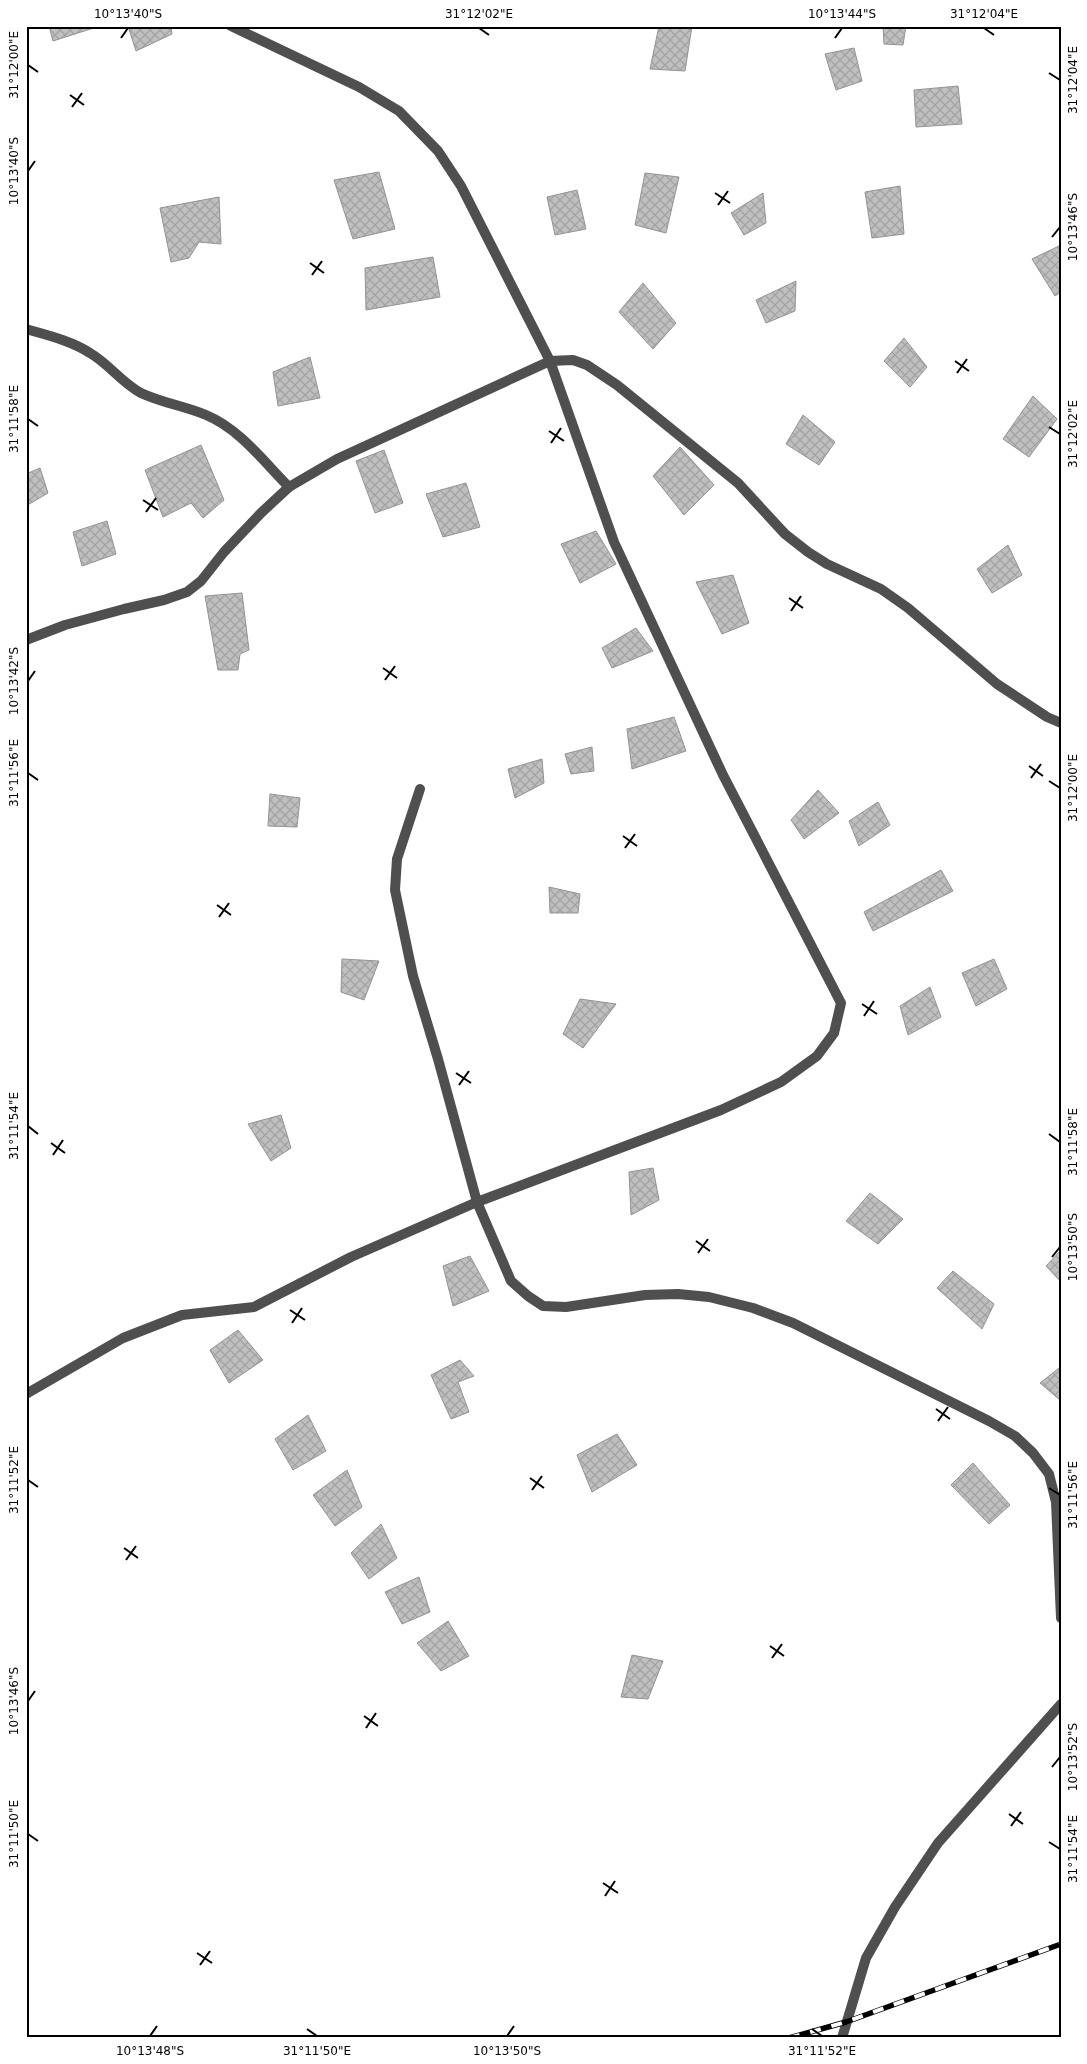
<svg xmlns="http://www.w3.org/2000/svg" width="1087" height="2064" viewBox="0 0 1087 2064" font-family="'DejaVu Sans',sans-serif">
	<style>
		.building { fill: url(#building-cross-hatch); stroke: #939393 }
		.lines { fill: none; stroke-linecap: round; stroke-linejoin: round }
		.street { stroke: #4f4f4f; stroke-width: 10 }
		.rail-casing { stroke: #000; stroke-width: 5.5 }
		.rail { stroke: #fff; stroke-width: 4; stroke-dasharray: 11; stroke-linecap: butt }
		.ticks { fill: none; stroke: #000; stroke-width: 2 }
		.neatline { fill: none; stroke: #000; stroke-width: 2 }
		.ticks-label { font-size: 12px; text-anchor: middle; fill: #000 }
	</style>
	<defs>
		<pattern id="building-cross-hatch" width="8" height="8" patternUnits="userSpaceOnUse" patternTransform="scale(1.25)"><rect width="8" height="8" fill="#bfbfbf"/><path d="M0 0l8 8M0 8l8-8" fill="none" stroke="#a2a2a2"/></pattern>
	</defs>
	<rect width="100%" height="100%" fill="#fff"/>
	<g class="building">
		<polygon points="49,26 100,26 53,41"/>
		<polygon points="128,26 171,26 172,34 136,51"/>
		<polygon points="659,26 692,26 685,71 650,69"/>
		<polygon points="883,26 906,26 903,45 884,44"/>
		<polygon points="854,48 862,81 836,90 825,54"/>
		<polygon points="958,86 962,124 916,127 914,90"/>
		<polygon points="379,172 395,229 353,239 334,180"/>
		<polygon points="645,173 679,177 666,233 635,225"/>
		<polygon points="900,186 904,234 872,238 865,192"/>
		<polygon points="577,190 586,229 555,235 547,197"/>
		<polygon points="763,193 766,223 744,235 731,213"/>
		<polygon points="219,197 221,244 199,242 189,258 171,262 160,208"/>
		<polygon points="1061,245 1061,292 1055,296 1032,259"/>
		<polygon points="433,257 440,297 366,310 365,268"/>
		<polygon points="796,281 795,311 766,323 756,300"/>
		<polygon points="643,283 676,323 653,349 619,312"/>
		<polygon points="904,338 927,367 910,387 884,361"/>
		<polygon points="310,357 320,398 278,406 273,372"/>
		<polygon points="1033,396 1057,419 1029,457 1003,439"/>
		<polygon points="803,415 835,442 819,465 786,444"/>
		<polygon points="201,445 224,500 203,518 191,503 163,517 145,470"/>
		<polygon points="680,447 714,485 684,515 653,476"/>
		<polygon points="384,450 403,503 375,513 356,461"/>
		<polygon points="40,468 48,493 26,506 26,474"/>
		<polygon points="466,483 480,527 443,537 426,494"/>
		<polygon points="107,521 116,554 82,566 73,532"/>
		<polygon points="596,531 616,564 580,583 561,544"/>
		<polygon points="1008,545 1022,575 992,593 977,569"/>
		<polygon points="733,575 749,623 722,634 696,582"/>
		<polygon points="242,593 249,650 240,654 238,670 218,670 205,596"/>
		<polygon points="636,628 653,651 612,668 602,648"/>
		<polygon points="674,717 686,751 632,769 627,729"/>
		<polygon points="592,747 594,771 571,774 565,754"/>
		<polygon points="542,759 544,783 515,798 508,769"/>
		<polygon points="818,790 839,813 804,839 791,820"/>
		<polygon points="270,794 300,798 297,827 268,826"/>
		<polygon points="878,802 890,825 859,846 849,821"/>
		<polygon points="941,870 953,891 873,931 864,912"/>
		<polygon points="549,887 580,894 578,913 550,913"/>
		<polygon points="342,959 379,961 364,1000 341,992"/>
		<polygon points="994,959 1007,989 976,1006 962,973"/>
		<polygon points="930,987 941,1017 908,1035 900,1006"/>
		<polygon points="580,999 616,1004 583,1048 563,1034"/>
		<polygon points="281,1115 291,1148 271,1161 248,1124"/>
		<polygon points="653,1168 659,1200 631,1215 629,1172"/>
		<polygon points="870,1193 903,1219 878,1244 846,1221"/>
		<polygon points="1061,1250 1061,1282 1046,1266"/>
		<polygon points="470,1256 489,1291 453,1306 443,1266"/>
		<polygon points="953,1271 994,1304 982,1329 937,1288"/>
		<polygon points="238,1330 263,1360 229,1383 210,1350"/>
		<polygon points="460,1360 474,1376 458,1382 469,1412 451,1419 431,1375"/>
		<polygon points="1059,1368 1061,1369 1061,1401 1040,1383"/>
		<polygon points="308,1415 326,1451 293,1470 275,1439"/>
		<polygon points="617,1434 637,1465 592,1492 577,1455"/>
		<polygon points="973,1463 1010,1505 989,1524 951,1485"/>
		<polygon points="347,1470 362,1507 335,1526 313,1495"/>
		<polygon points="381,1524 397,1558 369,1579 351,1553"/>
		<polygon points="419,1577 430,1612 402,1624 385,1592"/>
		<polygon points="448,1621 469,1656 441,1671 417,1643"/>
		<polygon points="632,1655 663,1661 648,1699 621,1697"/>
	</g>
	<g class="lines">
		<g class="street">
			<polyline points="231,26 359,87 399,111 438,151 461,186 550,361 614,542 723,775 841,1003 834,1033 817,1056 781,1082 721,1110 477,1202 438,1059 413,976 395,890 397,859 420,789"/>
			<path d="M 26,329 C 47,335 72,341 90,353 C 109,364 122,383 141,393 C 162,403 185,406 206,415 C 240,429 264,462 289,487"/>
			<polyline points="26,640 65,625 124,609 164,600 187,592 201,581 224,552 261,513 289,487 337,459 550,361 573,360 587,365 617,385 738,483 785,534 808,552 827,564 881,589 908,608 997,684 1047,717 1061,723"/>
			<polyline points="26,1394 123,1338 182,1315 254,1307 351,1257 477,1202 511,1281 528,1296 543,1306 566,1307 645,1295 678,1294 709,1297 753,1308 793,1323 989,1421 1015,1436 1033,1453 1049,1474 1056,1502 1061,1618"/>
			<polyline points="842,2038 866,1958 895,1907 938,1843 1061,1704"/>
		</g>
		<g class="rail-casing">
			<polyline id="rail" points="789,2038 846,2022 1061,1944"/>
		</g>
		<use href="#rail" class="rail"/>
	</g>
	<path class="ticks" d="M 479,28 L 489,35M 984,28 L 994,35M 121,38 L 128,28M 835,38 L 842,28M 28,65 L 38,72M 1049,73 L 1060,80M 70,95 L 84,105M 72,107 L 82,93M 28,171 L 35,161M 715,193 L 730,203M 718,205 L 728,191M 1052,237 L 1060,227M 310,263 L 324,273M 312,275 L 322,261M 955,361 L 969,371M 957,373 L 967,359M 28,419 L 38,426M 1049,427 L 1060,434M 549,431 L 564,441M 551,443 L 561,428M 143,500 L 158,510M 146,512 L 156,498M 789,598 L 803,608M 791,611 L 801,596M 383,668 L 397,678M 385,680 L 395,666M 28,681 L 35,671M 1029,766 L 1043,776M 28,773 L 38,780M 1031,778 L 1041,764M 1049,781 L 1060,788M 623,836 L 637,846M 625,848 L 635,834M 217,905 L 231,915M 219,917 L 229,903M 862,1004 L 877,1014M 864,1016 L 874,1001M 456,1073 L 471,1083M 459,1085 L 469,1071M 28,1126 L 38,1134M 1049,1134 L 1060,1142M 51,1143 L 65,1153M 53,1155 L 63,1140M 696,1241 L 710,1251M 698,1253 L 708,1239M 1052,1257 L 1060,1247M 290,1310 L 305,1320M 292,1323 L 302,1308M 936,1409 L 950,1419M 938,1421 L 948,1407M 530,1478 L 544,1488M 28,1480 L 38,1487M 1049,1488 L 1060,1495M 532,1490 L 542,1476M 124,1548 L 138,1558M 126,1560 L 136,1546M 770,1646 L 784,1656M 772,1658 L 782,1644M 28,1701 L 35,1691M 364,1716 L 378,1726M 366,1728 L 376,1713M 1052,1767 L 1060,1757M 1009,1814 L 1023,1824M 1011,1826 L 1021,1812M 28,1834 L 38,1841M 1049,1842 L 1060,1849M 603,1883 L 618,1893M 605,1896 L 615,1881M 197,1953 L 212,1963M 200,1965 L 210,1951M 307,2029 L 317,2036M 812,2029 L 822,2036M 150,2036 L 157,2026M 507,2036 L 514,2026"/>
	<rect width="1087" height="2064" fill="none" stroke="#ffffff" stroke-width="55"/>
	<rect x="28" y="28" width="1032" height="2008" class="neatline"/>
	<g class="ticks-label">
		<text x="128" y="18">10°13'40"S</text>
		<text x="479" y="18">31°12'02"E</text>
		<text x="842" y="18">10°13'44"S</text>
		<text x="984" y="18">31°12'04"E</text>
		<text transform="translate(14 65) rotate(-90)" y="4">31°12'00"E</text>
		<text transform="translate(1073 80) rotate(-90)" y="4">31°12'04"E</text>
		<text transform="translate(14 171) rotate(-90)" y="4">10°13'40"S</text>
		<text transform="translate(1073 227) rotate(-90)" y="4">10°13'46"S</text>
		<text transform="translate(14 419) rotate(-90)" y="4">31°11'58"E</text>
		<text transform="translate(1073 434) rotate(-90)" y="4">31°12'02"E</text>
		<text transform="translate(14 681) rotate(-90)" y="4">10°13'42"S</text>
		<text transform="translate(14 773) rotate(-90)" y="4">31°11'56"E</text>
		<text transform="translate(1073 788) rotate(-90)" y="4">31°12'00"E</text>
		<text transform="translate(14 1126) rotate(-90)" y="4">31°11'54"E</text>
		<text transform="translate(1073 1142) rotate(-90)" y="4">31°11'58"E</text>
		<text transform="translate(1073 1247) rotate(-90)" y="4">10°13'50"S</text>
		<text transform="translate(14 1480) rotate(-90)" y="4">31°11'52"E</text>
		<text transform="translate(1073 1495) rotate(-90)" y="4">31°11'56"E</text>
		<text transform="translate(14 1701) rotate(-90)" y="4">10°13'46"S</text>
		<text transform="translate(1073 1757) rotate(-90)" y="4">10°13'52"S</text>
		<text transform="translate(14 1834) rotate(-90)" y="4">31°11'50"E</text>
		<text transform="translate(1073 1849) rotate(-90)" y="4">31°11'54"E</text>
		<text x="150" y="2055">10°13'48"S</text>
		<text x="317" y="2055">31°11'50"E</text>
		<text x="507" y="2055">10°13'50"S</text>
		<text x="822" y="2055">31°11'52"E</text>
	</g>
</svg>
